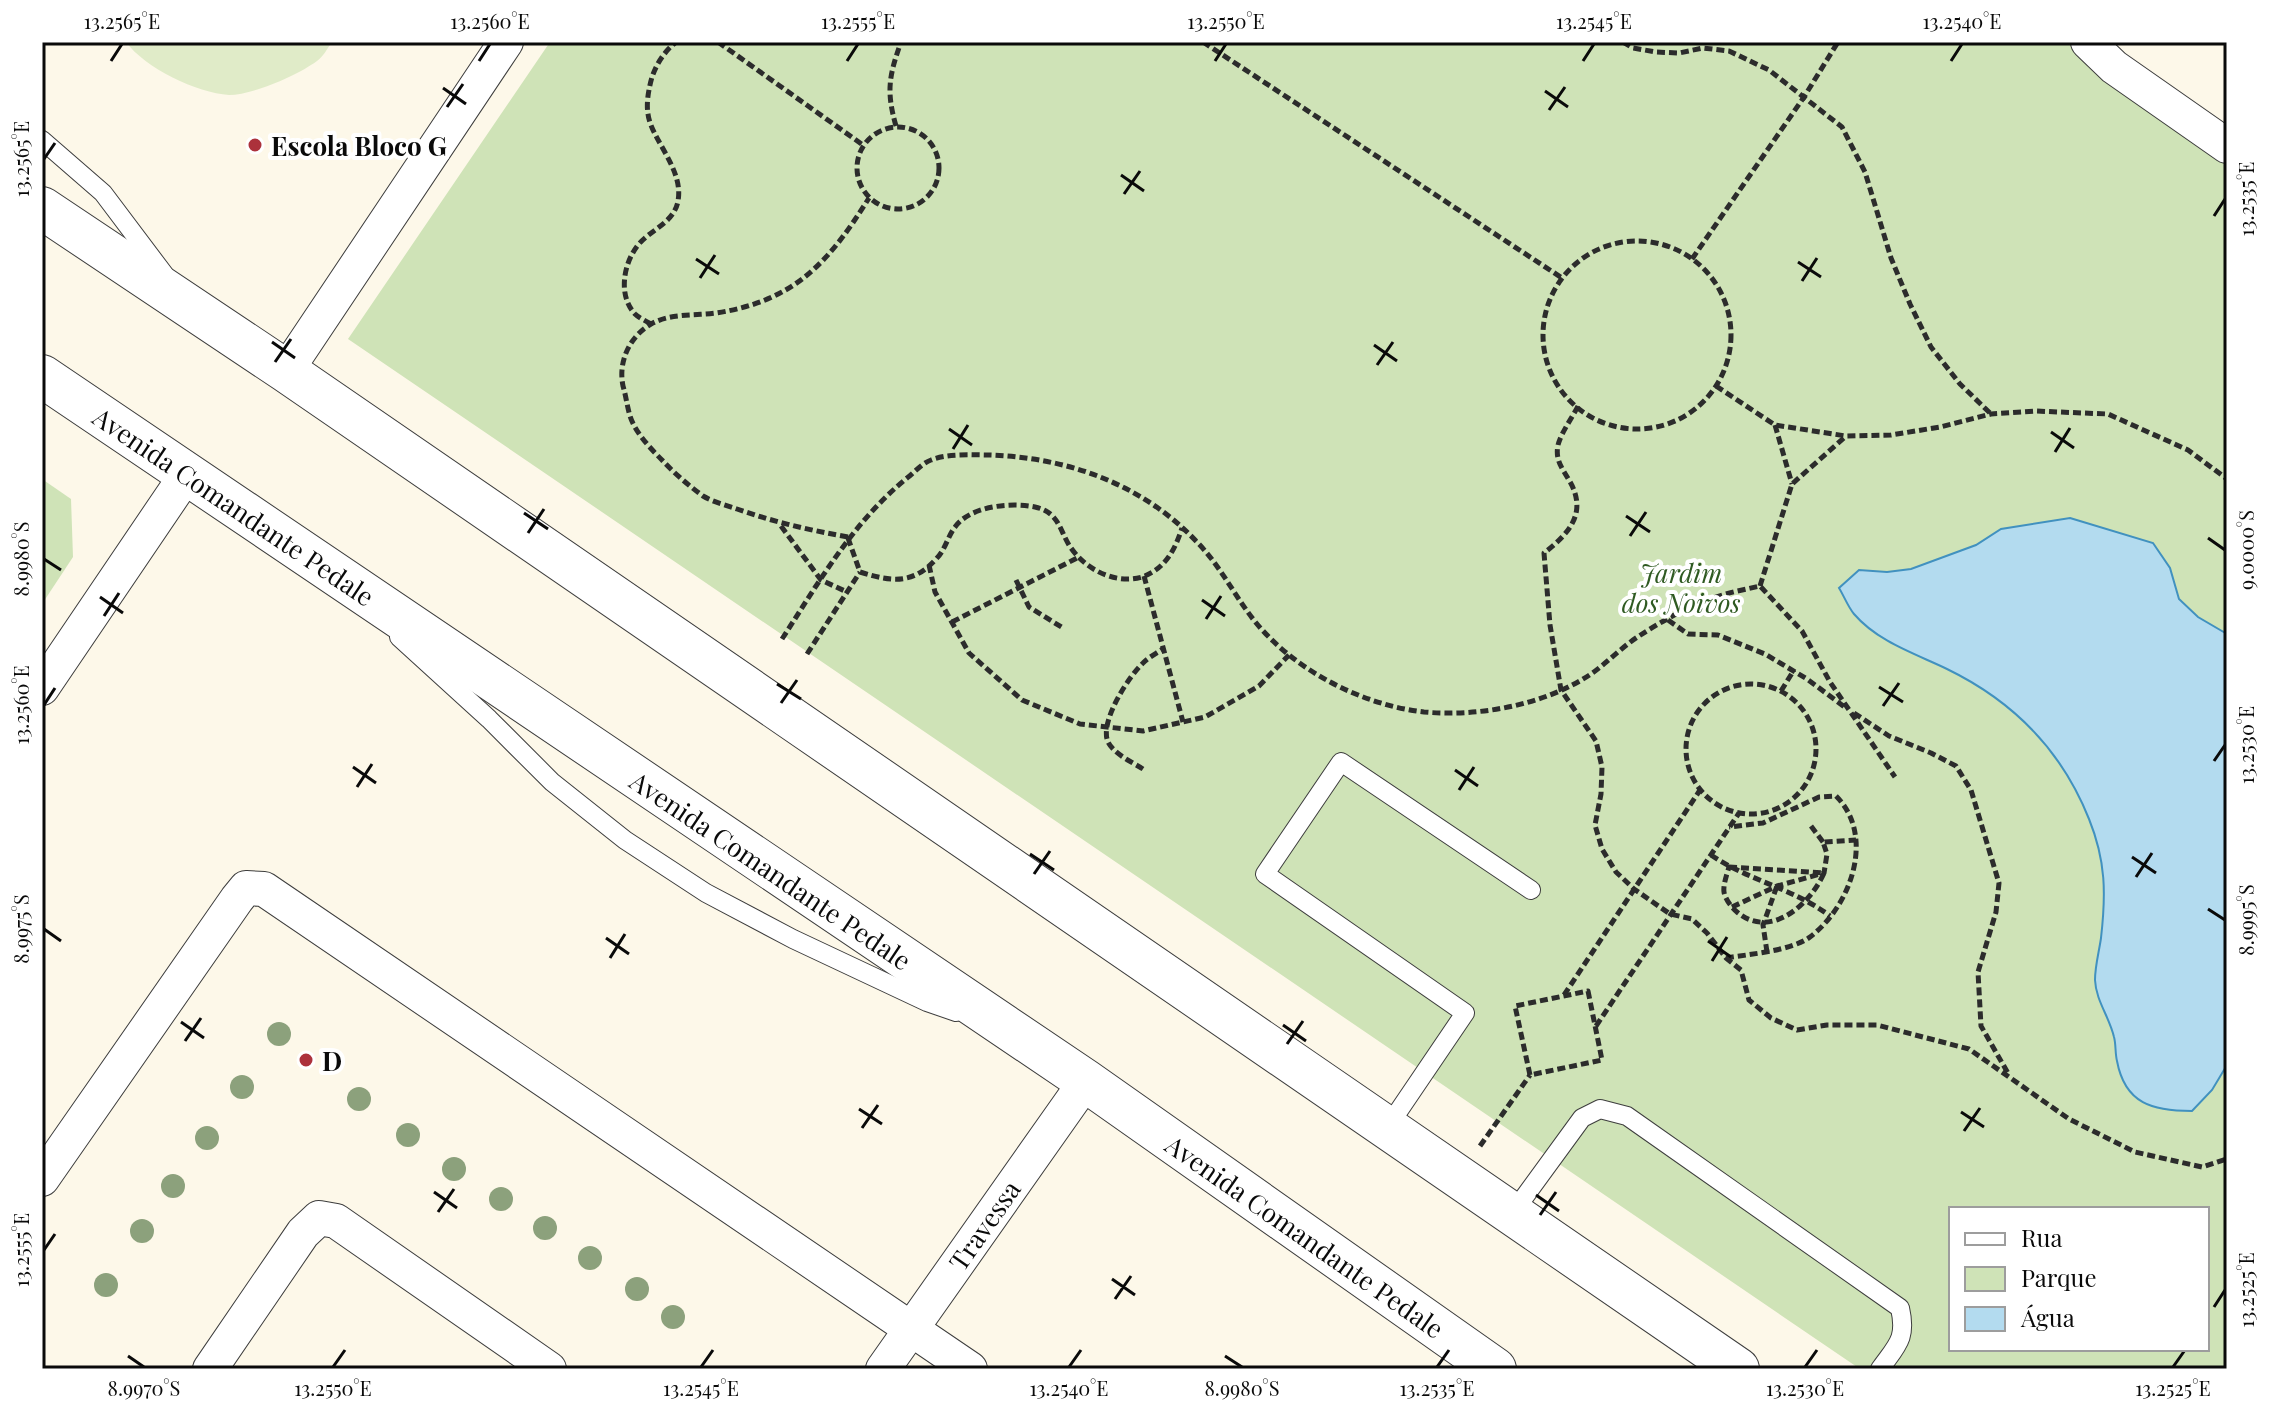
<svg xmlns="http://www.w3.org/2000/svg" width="2269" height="1411" viewBox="0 0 2269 1411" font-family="'Playfair Display',serif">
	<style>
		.green { fill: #cfe3b7; fill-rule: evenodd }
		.pitch { fill: #e0ebc8 }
		.water { fill: #b3dbef; stroke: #4191bf; stroke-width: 2 }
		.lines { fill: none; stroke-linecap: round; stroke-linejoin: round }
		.service-casing { stroke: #3d3d3d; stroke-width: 20 }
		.minor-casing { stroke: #3d3d3d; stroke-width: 36 }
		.tertiary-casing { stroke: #3d3d3d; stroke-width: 44 }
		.path { stroke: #2c2c2c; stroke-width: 5; stroke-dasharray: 8 4; stroke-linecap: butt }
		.service { stroke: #fff; stroke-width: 18 }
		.minor { stroke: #fff; stroke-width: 34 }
		.tertiary { stroke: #fff; stroke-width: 42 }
		.tree { fill: #8ca17c }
		.ticks { fill: none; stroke: #0a0a0a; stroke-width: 3 }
		.poi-dot { fill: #ac313b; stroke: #fff; stroke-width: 3 }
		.labels { text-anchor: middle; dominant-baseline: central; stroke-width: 8; stroke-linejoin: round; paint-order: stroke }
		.poi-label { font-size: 26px; font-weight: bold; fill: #0a0a0a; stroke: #fff; text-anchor: start }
		.street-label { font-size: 26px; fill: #0a0a0a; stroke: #fff }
		.park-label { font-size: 26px; font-style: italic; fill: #2f5a22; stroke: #fff }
		.neatline { fill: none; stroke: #0a0a0a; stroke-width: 3 }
		.ticks-label { font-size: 20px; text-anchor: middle; fill: #0a0a0a }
	</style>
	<rect width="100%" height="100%" fill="#fdf8e9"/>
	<g class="green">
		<path d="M 550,42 L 2066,42 L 2227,152 L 2227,1369 L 1860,1369 L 348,339 ZM 1951,1209 L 2207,1209 L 2207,1349 L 1951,1349 Z"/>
		<polygon points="42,479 71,499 73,557 42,604"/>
	</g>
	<path class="pitch" d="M 126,42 L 332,42 C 327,49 323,57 317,61 C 298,75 253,95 229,95 C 197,93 145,68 126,42 Z"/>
	<path class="water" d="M 2070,518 L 2153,543 L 2170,568 L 2179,599 L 2198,617 L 2227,634 L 2227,1065 L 2212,1090 L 2192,1111 C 2153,1111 2125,1104 2117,1061 C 2115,1053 2116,1044 2114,1037 C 2109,1016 2096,1001 2095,980 C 2095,966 2099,952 2101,938 C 2106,894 2106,861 2089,819 C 2062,751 2013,701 1947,669 C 1916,654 1878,642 1854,614 C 1848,607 1844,596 1839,588 L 1859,570 L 1887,572 L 1911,569 L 1976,545 L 2001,529 Z"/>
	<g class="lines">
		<g class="service-casing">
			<g id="service">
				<polyline points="42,140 103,193 164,274"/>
				<polyline points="399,637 489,719 552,782 625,840 706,893 793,939 927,1002 956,1012"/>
				<polyline points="1387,1128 1465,1013 1265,874 1341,762 1531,890"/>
				<path d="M 1512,1214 L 1582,1118 L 1600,1109 L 1627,1116 L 1900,1308 C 1907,1339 1897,1345 1880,1369"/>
			</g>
		</g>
		<g class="minor-casing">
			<g id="minor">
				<polyline points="2088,42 2114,67 2227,146"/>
				<polyline points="286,371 506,42"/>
				<polyline points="42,688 187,474"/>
				<polyline points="42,1179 237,899 246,888 264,889 970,1369"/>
				<polyline points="210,1369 303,1233 319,1218 336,1221 549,1369"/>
				<polyline points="883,1369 1086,1081"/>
			</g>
		</g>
		<g class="tertiary-casing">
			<g id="tertiary">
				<polyline points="42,208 286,371 1738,1369"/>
				<polyline points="42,376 1086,1081 1495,1369"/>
			</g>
		</g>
		<g class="path">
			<polyline points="718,42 863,145"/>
			<polyline points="1203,42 1562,278"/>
			<polyline points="1623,42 1633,48 1656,52 1679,53 1703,48 1729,51 1769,70 1842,127 1865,172 1891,258 1910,304 1931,347 1960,384 1991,414"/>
			<path d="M 896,126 C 886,91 889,76 901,42"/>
			<circle cx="898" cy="168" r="41"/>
			<circle cx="1637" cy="335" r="94"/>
			<polyline points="1692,259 1804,97 1838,42"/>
			<path d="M 651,324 C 646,321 639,318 635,314 C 618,296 623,264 638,245 C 651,229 674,223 678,201 C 684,169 651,139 648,114 C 646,102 649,88 652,77 C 657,63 664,52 676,42"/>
			<polyline points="1716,386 1775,425 1846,436 1891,435 1940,427 1991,414 2035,411 2108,414 2188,450 2227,479"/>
			<path d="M 1578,406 C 1572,418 1561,433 1558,445 C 1555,460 1562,468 1569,480 C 1588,512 1570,533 1544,553 L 1550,625 L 1561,690 L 1596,741 L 1602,767 L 1601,794 L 1595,825 L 1602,849 L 1616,872 L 1634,889 L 1670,914 L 1692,919 L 1707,933 L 1726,958 L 1741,970 L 1749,1000 L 1771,1018 L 1797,1030 L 1827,1025 L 1877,1025 L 1969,1049 L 2069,1119 L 2135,1152 L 2202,1167 L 2227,1159"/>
			<polyline points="1775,425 1792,484"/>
			<polyline points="781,526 821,580 847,592"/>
			<path d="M 848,537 C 809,530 774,522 737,509 C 726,505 713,502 703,496 C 688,485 674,473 662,460 C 650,448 635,432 630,416 C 627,406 626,396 623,386 C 618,362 629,337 651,324 C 671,313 694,316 716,313 C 795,301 829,262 869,198"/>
			<path d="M 848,538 L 860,572 C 892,582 913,585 937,558 C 945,550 948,536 955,527 C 970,506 1011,502 1035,507 C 1058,512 1059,528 1069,545 C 1084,569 1115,585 1142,577 C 1165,569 1175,550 1182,528"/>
			<polyline points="929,565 935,592 969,653 1022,700 1080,724 1143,731 1205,717 1259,686 1289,655"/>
			<polyline points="1144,576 1183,722"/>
			<polyline points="1016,580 1029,607 1063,628"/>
			<polyline points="1760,586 1792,484 1845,437"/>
			<polyline points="1668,620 1688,634 1718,635 1765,654 1807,679 1846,708"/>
			<polyline points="952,622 1079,557"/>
			<path d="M 782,639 C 819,582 853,522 907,478 C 914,473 922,463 931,460 C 948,453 973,455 991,455 C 1068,458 1142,484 1196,541 C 1219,564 1233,593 1253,619 C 1292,669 1361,705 1424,712 C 1479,717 1545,705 1591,674 C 1608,662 1622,647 1639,636 C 1659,623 1685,608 1708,600 C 1725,593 1743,590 1760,586 L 1802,631 L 1830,682 L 1895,777"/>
			<polyline points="807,654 860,572"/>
			<circle cx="1751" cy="749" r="65"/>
			<polyline points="1781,691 1794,670"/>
			<polyline points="1854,713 1889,736 1931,753 1956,766 1971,790 1999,883 1996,912 1978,972 1981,1026 2009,1075"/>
			<path d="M 1143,769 C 1132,762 1114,754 1108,742 C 1099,722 1129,676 1143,663 C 1149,657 1157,653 1164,648"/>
			<polyline points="1811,826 1823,842"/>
			<path d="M 1711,855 C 1749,881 1793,888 1830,916"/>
			<path d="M 1729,867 L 1824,873 C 1810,905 1770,940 1737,912 C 1732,908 1725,899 1724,892 C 1723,885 1727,874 1729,867 Z"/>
			<polyline points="1732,907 1777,886 1824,873 1827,854 1823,842 1856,840"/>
			<polyline points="1767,952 1763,925 1777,886"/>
			<path d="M 1726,958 C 1750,954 1791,951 1810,937 C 1851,906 1876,836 1836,796 L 1819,797 L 1763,823 L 1729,827"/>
			<polygon points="1588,991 1602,1060 1530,1075 1515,1006"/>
			<polyline points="1564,995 1700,790"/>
			<polyline points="1596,1026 1739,813"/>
			<polyline points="1480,1146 1530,1075"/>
		</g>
		<use href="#service" class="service"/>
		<use href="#minor" class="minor"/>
		<use href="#tertiary" class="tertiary"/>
	</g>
	<g class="tree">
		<circle cx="279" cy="1034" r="12"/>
		<circle cx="242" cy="1087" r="12"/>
		<circle cx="359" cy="1099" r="12"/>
		<circle cx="408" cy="1135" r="12"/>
		<circle cx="207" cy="1138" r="12"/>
		<circle cx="454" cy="1169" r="12"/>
		<circle cx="173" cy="1186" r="12"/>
		<circle cx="501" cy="1199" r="12"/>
		<circle cx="545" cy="1228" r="12"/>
		<circle cx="142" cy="1231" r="12"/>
		<circle cx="590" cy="1258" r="12"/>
		<circle cx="106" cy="1285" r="12"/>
		<circle cx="637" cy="1289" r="12"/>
		<circle cx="673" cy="1317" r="12"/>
	</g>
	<path class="ticks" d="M 111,61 L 122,44M 479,61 L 490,44M 847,61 L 858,44M 1215,61 L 1226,44M 1583,61 L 1594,44M 1951,61 L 1962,44M 443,88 L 466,104M 1545,91 L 1568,107M 447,107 L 463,84M 1549,110 L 1565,87M 44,159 L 55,143M 1121,175 L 1144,191M 1124,194 L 1140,171M 2214,216 L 2225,199M 696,259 L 719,274M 1798,262 L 1821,277M 700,278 L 715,255M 1802,281 L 1817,258M 272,342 L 295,358M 1374,345 L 1397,361M 275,362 L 291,339M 1377,365 L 1393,342M 949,429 L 972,445M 2051,432 L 2074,448M 953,449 L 968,425M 2055,452 L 2070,428M 524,513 L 548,529M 1626,516 L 1650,532M 528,533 L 544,509M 1630,536 L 1646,512M 2208,538 L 2225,550M 44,559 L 61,570M 100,597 L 123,613M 1202,600 L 1225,616M 104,616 L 119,593M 1206,619 L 1221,596M 777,684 L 801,699M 1879,687 L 1903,702M 781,703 L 797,680M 44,705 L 55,688M 1883,706 L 1899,683M 2214,761 L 2225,745M 353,767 L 376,783M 1455,770 L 1478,786M 357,787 L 372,764M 1459,790 L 1474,767M 1030,854 L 1054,870M 2132,857 L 2156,873M 1034,874 L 1050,851M 2136,877 L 2152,853M 2208,909 L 2225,920M 44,929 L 61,941M 606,938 L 629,954M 1708,941 L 1731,957M 610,958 L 625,934M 1712,961 L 1727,937M 181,1022 L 204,1038M 1283,1025 L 1306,1041M 185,1041 L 201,1018M 1287,1044 L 1303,1021M 859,1109 L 882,1124M 1961,1112 L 1984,1127M 862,1128 L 878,1105M 1964,1131 L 1980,1108M 434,1192 L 457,1208M 1536,1195 L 1559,1211M 438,1212 L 454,1189M 1540,1215 L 1556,1192M 44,1250 L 55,1234M 1112,1279 L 1135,1295M 1115,1299 L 1131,1276M 2214,1307 L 2225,1290M 128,1356 L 144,1367M 1225,1356 L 1242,1367M 333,1367 L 345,1350M 701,1367 L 713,1350M 1069,1367 L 1081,1350M 1437,1367 L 1449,1350M 1805,1367 L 1817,1350M 2173,1367 L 2185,1350"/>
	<g class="poi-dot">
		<circle cx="255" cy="145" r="8"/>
		<circle cx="306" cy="1060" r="8"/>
	</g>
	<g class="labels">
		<g class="poi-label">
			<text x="271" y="145">Escola Bloco G</text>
			<text x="322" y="1060">D</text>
		</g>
		<g class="street-label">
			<text transform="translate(234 506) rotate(34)">Avenida Comandante Pedale</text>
			<text transform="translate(771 870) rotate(34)">Avenida Comandante Pedale</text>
			<text transform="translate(984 1225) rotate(-55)">Travessa</text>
			<text transform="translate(1305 1236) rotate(35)">Avenida Comandante Pedale</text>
		</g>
		<g class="park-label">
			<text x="1681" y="572">Jardim<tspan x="1681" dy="30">dos Noivos</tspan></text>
		</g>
	</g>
	<rect width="2269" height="1411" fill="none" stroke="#ffffff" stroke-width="88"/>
	<rect x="1949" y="1207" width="260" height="144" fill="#ffffff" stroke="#9d9d9d" stroke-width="2"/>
	<rect x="1965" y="1233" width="40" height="12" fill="#ffffff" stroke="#9d9d9d" stroke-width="2"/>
	<text x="2021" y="1247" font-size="24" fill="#0a0a0a">Rua</text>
	<rect x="1965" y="1267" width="40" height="24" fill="#cfe3b7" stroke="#9d9d9d" stroke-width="2"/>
	<text x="2021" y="1287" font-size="24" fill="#0a0a0a">Parque</text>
	<rect x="1965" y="1307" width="40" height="24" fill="#b3dbef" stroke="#9d9d9d" stroke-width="2"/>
	<text x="2021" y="1327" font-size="24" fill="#0a0a0a">Água</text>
	<rect x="44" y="44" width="2181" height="1323" class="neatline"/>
	<g class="ticks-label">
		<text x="122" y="29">13.2565°E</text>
		<text x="490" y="29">13.2560°E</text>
		<text x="858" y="29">13.2555°E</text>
		<text x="1226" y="29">13.2550°E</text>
		<text x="1594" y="29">13.2545°E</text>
		<text x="1962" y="29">13.2540°E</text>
		<text transform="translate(22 159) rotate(-90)" y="7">13.2565°E</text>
		<text transform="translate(2247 199) rotate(-90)" y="7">13.2535°E</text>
		<text transform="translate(2247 550) rotate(-90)" y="7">9.0000°S</text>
		<text transform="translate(22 559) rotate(-90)" y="7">8.9980°S</text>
		<text transform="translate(22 705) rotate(-90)" y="7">13.2560°E</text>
		<text transform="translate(2247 745) rotate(-90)" y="7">13.2530°E</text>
		<text transform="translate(2247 920) rotate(-90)" y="7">8.9995°S</text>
		<text transform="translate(22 929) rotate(-90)" y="7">8.9975°S</text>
		<text transform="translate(22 1250) rotate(-90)" y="7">13.2555°E</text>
		<text transform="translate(2247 1290) rotate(-90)" y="7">13.2525°E</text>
		<text x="144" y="1396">8.9970°S</text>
		<text x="333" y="1396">13.2550°E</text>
		<text x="701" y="1396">13.2545°E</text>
		<text x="1069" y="1396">13.2540°E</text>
		<text x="1242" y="1396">8.9980°S</text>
		<text x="1437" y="1396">13.2535°E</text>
		<text x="1805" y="1396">13.2530°E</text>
		<text x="2173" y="1396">13.2525°E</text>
	</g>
</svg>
